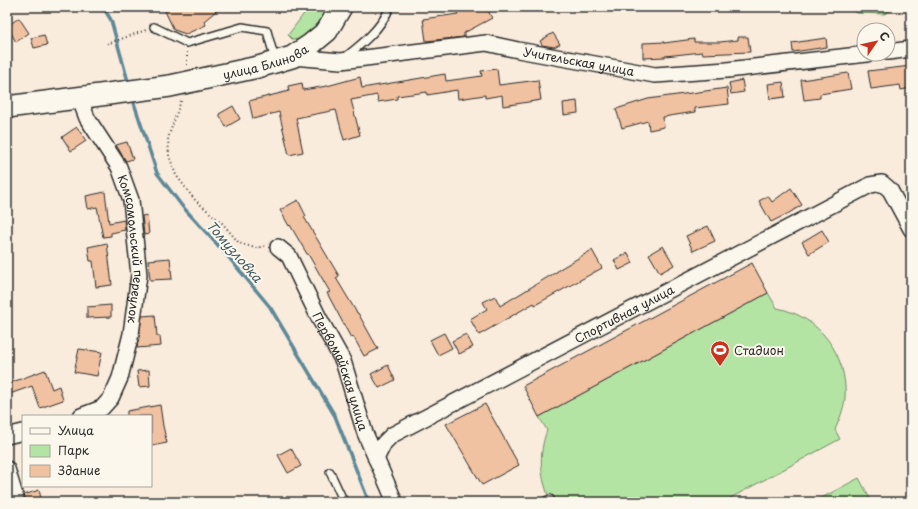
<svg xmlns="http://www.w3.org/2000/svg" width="918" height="509" viewBox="0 0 918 509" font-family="'Playpen Sans',sans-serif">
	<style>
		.green { fill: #b4e4a4; stroke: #708868 }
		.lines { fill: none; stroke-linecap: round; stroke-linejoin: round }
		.stream { stroke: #5d8897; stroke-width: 3.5 }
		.building { fill: #f1c2a1; stroke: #2b2b2b }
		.lane-casing { stroke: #2b2b2b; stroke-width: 10 }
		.street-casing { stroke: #2b2b2b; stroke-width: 18 }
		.secondary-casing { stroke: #2b2b2b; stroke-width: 24 }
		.path { stroke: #2b2b2b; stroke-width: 2; stroke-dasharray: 1 3; stroke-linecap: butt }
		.lane { stroke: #fbf7ec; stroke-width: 7 }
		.street { stroke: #fbf7ec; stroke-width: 15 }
		.secondary { stroke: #fbf7ec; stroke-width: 21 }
		.labels { text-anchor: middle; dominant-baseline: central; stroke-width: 4; stroke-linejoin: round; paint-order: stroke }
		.street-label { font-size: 12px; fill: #2b2b2b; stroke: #fbf7ec }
		.poi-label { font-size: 12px; fill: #2b2b2b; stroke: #fbf7ec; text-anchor: start }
		.water-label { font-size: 13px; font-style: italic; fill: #445a61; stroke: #fbf7ec }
	</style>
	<rect width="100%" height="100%" fill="#f9ecdd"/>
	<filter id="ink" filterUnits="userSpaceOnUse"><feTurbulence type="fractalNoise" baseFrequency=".025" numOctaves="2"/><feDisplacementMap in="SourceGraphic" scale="8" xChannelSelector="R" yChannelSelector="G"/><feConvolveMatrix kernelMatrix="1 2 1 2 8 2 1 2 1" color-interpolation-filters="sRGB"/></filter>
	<g filter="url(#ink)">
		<g class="green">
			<polygon points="303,7 330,7 312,33 302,40 292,39 288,35 306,11"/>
			<polygon points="848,7 896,7 885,14 857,13"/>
			<path d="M 768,293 L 777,308 C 819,316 848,355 845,398 C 844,409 839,420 835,430 L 840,439 L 723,502 L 551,502 C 540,478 538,455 547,430 L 539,417 Z"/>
			<polygon points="859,478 872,502 814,502"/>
		</g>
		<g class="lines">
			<g class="stream">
				<polyline points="103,7 111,20 129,85"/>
				<polyline points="132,97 157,173 182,206 225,253 270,307 335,416 369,502"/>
			</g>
		</g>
		<g class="building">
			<polygon points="163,7 221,7 204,21 206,25 186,34 174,30"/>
			<polygon points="454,7 486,7 492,18 464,33 464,37 426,41 423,19 458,14"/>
			<polygon points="19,18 29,33 16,42 7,26"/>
			<polygon points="553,33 560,44 554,47 542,45 540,41"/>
			<polygon points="44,35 47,45 34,48 31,38"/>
			<polygon points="738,37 748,37 750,52 703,54 702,52 665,56 665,57 643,58 643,43 664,42 664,43 694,39 694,42 720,42 738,40"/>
			<polygon points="826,38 827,47 793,52 792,43"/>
			<polygon points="911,66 911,88 901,90 900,85 871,89 868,71"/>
			<polygon points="497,69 499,85 538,80 541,100 503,106 502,95 485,98 485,95 458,99 457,90 427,95 427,92 397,96 397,99 378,102 377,95 351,100 360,135 344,140 336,110 296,118 303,152 289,155 279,112 253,119 249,101 289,91 288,86 302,83 303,90 327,86 360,77 362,88 445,74 446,81 482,76 481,71"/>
			<polygon points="848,73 851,89 820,94 820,98 804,100 801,80"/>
			<polygon points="742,80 744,92 731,94 729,83"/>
			<polygon points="783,82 785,97 770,99 768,84"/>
			<polygon points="727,88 729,104 695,108 695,112 663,117 664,127 649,130 648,121 622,128 616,109 648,99"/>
			<polygon points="577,101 578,113 564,115 563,103"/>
			<polygon points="233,106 240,119 226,127 219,114"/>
			<polygon points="77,127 86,141 71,151 62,137"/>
			<polygon points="127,142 133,159 126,161 116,145"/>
			<polygon points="791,188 802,205 789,213 771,222 759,201 768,196 772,202"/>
			<polygon points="105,192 109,223 124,220 125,230 111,233 111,236 103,237 97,207 88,209 86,196"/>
			<polygon points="298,200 306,216 304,217 339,276 336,278 357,313 358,313 378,349 364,356 353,336 351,338 327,293 330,292 308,254 307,254 290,225 289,226 280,210"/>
			<polygon points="147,215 149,234 144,235 142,216"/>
			<polygon points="708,226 715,241 693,251 686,236"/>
			<polygon points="822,230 829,242 809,254 802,242"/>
			<polygon points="107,243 112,285 96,287 93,261 90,261 88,247"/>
			<polygon points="663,246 674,265 660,273 649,254"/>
			<polygon points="592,250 602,268 535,305 534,303 479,335 470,319 487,309 483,302 495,296 500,306 558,271 558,270"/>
			<polygon points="628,253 633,263 619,270 614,260"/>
			<polygon points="170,258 172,279 150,280 148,260"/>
			<polygon points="752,263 768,293 539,417 523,386"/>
			<polygon points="111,305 111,317 87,318 87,307"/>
			<polygon points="155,315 157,336 160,336 161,346 137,348 142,316"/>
			<polygon points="444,333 452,348 438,355 430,340"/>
			<polygon points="466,334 473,347 459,354 452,341"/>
			<polygon points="79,349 102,352 97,376 74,372"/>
			<polygon points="388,365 395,380 379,388 371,374"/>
			<polygon points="45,370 52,389 59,386 63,400 40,408 32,386 7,395 7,384"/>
			<polygon points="149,370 150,386 139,387 137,371"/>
			<polygon points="485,404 519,465 482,485 446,424"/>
			<polygon points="160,405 163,426 167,443 151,446 151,416 127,416 127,411"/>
			<polygon points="291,448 301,466 288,473 278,455"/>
			<polygon points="39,490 42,502 26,502 24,495"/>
		</g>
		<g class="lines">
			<g class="lane-casing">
				<g id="lane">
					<polyline points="154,27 187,43 242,27 267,31 275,60"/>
					<path d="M 344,58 C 362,44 381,29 390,7"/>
					<polyline points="330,472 344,502"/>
					<polyline points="544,502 550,499"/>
				</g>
			</g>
			<g class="street-casing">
				<g id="street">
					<polyline points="888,52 911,49"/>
					<path id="s1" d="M 292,57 L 341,61 L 486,43 L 518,50 L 655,75 L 727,70 L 867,54"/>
					<path id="s2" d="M 79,97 L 87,118 L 119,167 L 131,200 L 139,275 L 131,334 L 120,378 L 111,398 L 102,408 L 81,416"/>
					<path id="s3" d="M 278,247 L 289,256 L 319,318 L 343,361 L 365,433 L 395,502"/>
					<polyline points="7,436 23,432"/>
					<path id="s4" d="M 376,459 L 384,443 L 392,435 L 870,185 L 882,183 L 890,190 L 911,229"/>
					<polyline points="7,469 17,502"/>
				</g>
			</g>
			<g class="secondary-casing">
				<g id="secondary">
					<path id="s5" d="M 7,107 L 170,86 L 258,67 L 292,57 L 310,45 L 327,31 L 341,7"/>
				</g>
			</g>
			<g class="path">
				<polyline points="107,44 146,30"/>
				<polyline points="187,65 187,52"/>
				<polyline points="181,101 168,138 169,156 176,175 194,199 223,224 239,243 255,248 265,246"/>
			</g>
			<use href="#lane" class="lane"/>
			<use href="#street" class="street"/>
			<use href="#secondary" class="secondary"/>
		</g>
	</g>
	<defs>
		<g id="stadium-pin" transform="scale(1)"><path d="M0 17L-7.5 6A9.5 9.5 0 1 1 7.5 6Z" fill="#c8321e" stroke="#fbf7ec"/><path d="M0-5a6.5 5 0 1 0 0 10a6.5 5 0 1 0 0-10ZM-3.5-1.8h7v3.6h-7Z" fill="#fff"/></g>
	</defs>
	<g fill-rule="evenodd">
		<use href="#stadium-pin" x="720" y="350"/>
	</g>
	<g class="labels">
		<g class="street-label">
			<text stroke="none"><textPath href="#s5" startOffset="263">улица Блинова</textPath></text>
			<text stroke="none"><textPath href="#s1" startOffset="290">Учительская улица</textPath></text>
			<text stroke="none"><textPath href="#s2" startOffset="165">Комсомольский переулок</textPath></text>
			<text stroke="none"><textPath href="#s4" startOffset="291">Спортивная улица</textPath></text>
			<text stroke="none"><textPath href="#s3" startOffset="141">Первомайская улица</textPath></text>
		</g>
		<g class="poi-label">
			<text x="734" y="350">Стадион</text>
		</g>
		<g class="water-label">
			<text transform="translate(235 251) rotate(49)">Томузловка</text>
		</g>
	</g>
	<rect width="918" height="509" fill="none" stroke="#fbf7ec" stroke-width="24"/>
	<rect x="12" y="12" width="894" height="485" fill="none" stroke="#2b2b2b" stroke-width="1.5" filter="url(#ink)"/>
	<rect x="22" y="415" width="130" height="72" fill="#fbf7ec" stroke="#a8a59f"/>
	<rect x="30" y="428" width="20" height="6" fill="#fbf7ec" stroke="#a8a59f"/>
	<text x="58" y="435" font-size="12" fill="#2b2b2b">Улица</text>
	<rect x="30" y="445" width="20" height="12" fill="#b4e4a4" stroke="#a8a59f"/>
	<text x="58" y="455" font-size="12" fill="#2b2b2b">Парк</text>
	<rect x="30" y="465" width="20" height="12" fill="#f1c2a1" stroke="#a8a59f"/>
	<text x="58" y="475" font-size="12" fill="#2b2b2b">Здание</text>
	<g transform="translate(876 42) rotate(56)"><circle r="19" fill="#fbf7ec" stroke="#a8a59f"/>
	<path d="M0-3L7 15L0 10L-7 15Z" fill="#c8321e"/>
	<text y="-6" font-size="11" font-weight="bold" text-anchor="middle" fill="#2b2b2b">С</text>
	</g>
</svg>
